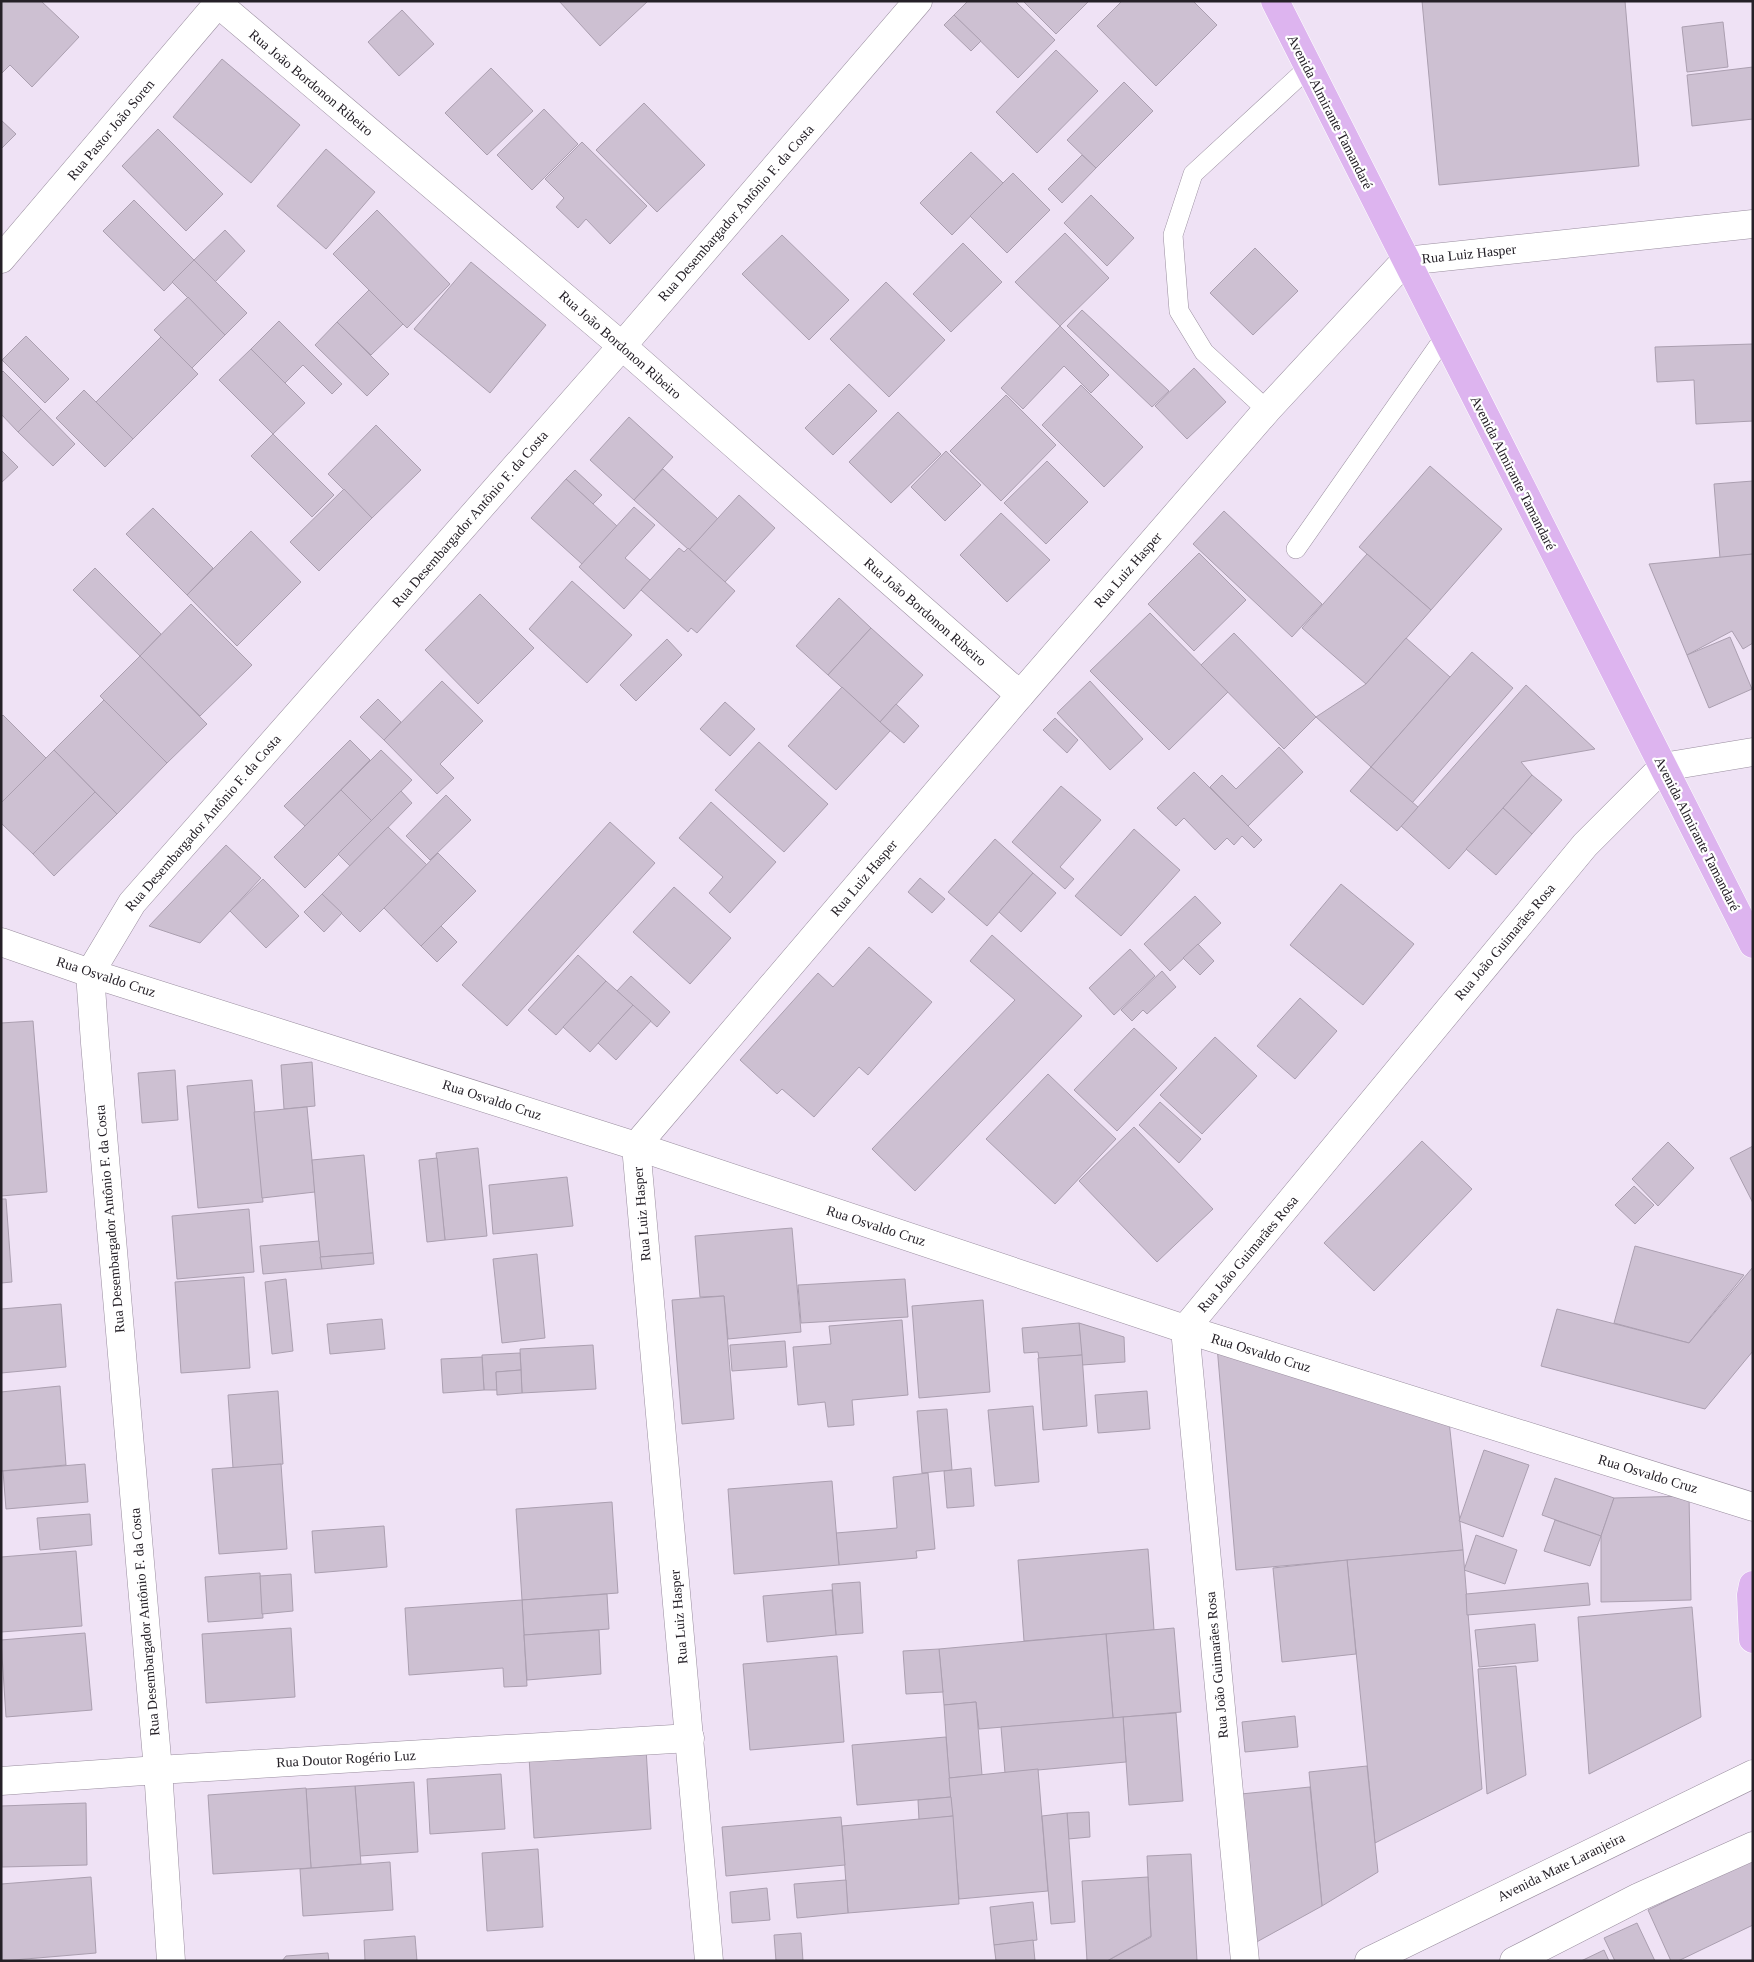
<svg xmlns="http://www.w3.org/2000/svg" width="1754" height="1962" viewBox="0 0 1754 1962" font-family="Georgia,serif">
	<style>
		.building { fill: #cdc0d2; stroke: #ab9fb0 }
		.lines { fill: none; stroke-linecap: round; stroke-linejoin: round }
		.lane-casing { stroke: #998d9e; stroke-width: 20 }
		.street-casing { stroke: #998d9e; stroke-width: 29 }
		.secondary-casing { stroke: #998d9e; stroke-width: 29 }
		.highway-casing { stroke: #fff; stroke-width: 29 }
		.lane { stroke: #fff; stroke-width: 19 }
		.street { stroke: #fff; stroke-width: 28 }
		.secondary { stroke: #fff; stroke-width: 28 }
		.highway { stroke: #ddb4ef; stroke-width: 28 }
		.labels { text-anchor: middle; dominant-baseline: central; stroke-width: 4.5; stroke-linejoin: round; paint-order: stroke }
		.street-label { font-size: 14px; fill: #252027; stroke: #fff }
	</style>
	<rect width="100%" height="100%" fill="#efe2f5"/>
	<g class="building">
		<polygon points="1,1 41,1 79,37 32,87 10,65 1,74"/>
		<polygon points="559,1 648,1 600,46"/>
		<polygon points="968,1 1015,1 1055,40 1018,78 954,15"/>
		<polygon points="1023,1 1089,1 1056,34"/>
		<polygon points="1122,1 1193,1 1217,25 1156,86 1097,26"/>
		<polygon points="1422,1 1625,1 1639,166 1439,185"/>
		<polygon points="402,10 434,44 399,76 368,42"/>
		<polygon points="954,15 981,41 971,51 944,25"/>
		<polygon points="1723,22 1728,67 1687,72 1682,27"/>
		<polygon points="1056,50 1098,91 1037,153 996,112"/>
		<polygon points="222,59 300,125 251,183 173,117"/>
		<polygon points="1753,67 1753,119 1692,126 1687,75"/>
		<polygon points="491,68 533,111 487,155 445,113"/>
		<polygon points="1124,82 1153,111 1096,168 1067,140"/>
		<polygon points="644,103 705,165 657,212 596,150"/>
		<polygon points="544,109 578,144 532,190 497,155"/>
		<polygon points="1,120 16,134 1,149"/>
		<polygon points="158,129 223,194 186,231 122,166"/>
		<polygon points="582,142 647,206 610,244 586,219 578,228 556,207 564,198 545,179"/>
		<polygon points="326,149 375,192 326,249 277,206"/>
		<polygon points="971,152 1003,183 952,235 920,203"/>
		<polygon points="1082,155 1096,168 1062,203 1048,189"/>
		<polygon points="1013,173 1050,210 1007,253 970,216"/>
		<polygon points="1091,195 1134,238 1107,266 1064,223"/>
		<polygon points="134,200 194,260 164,291 103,231"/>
		<polygon points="377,210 450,284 407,328 333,254"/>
		<polygon points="225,230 245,251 215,282 194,260"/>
		<polygon points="1065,233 1109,278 1060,326 1015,282"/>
		<polygon points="782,235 849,300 809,340 742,274"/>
		<polygon points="963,243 1002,282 951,332 913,294"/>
		<polygon points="1255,248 1298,291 1253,335 1210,293"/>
		<polygon points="194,260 247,313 225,335 172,282"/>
		<polygon points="471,262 546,325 490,393 414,329"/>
		<polygon points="886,282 945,340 889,397 830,339"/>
		<polygon points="369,290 403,324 371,355 337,322"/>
		<polygon points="188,297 225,335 192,368 154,330"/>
		<polygon points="1082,310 1169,391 1152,407 1067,326"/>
		<polygon points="279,321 342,384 332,394 303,365 285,383 251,349"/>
		<polygon points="337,322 389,374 367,396 315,345"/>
		<polygon points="1060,326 1109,375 1091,393 1064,366 1023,409 1001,388"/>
		<polygon points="26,336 69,379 45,403 2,360"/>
		<polygon points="161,337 198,374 133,439 96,402"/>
		<polygon points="1753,344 1753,421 1696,424 1694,380 1657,382 1655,347"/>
		<polygon points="251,349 305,403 273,434 219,380"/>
		<polygon points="1194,368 1226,402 1187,439 1155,406"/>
		<polygon points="3,371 41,409 18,432 1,414 1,373"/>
		<polygon points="849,384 877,411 833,455 805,428"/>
		<polygon points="1081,385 1143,447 1104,487 1042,425"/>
		<polygon points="84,390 133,439 105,467 56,418"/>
		<polygon points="1006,395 1056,445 1001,501 950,451"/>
		<polygon points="41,409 75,444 53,466 18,432"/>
		<polygon points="898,412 941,454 891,503 849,462"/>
		<polygon points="629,417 673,457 634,500 590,460"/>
		<polygon points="376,425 421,470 372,518 328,474"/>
		<polygon points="273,434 334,495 312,517 251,456"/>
		<polygon points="1,450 18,467 1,483"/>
		<polygon points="946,451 981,485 945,521 911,487"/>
		<polygon points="1047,461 1088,502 1046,544 1004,503"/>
		<polygon points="1430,466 1502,529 1431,610 1359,547"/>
		<polygon points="663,469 718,519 689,550 634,500"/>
		<polygon points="575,470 602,495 593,504 566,479"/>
		<polygon points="566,479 617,526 582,564 531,518"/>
		<polygon points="1753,481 1753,554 1720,558 1714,484"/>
		<polygon points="344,489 372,518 319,571 290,542"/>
		<polygon points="739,495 775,528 725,582 689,550"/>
		<polygon points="634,507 655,525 625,558 650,580 624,609 579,567"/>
		<polygon points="153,508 213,568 187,595 126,534"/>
		<polygon points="1224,511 1322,604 1292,637 1193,544"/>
		<polygon points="1001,513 1050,560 1007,602 960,555"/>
		<polygon points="251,531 301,582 237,646 187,595"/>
		<polygon points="679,548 684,552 688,548 735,591 697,633 691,628 688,632 641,590"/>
		<polygon points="1199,553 1246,600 1194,651 1148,604"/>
		<polygon points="1367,554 1431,610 1366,684 1302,628"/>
		<polygon points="1753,554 1753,643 1743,649 1732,631 1687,655 1649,564"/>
		<polygon points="95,568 161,634 140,656 73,590"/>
		<polygon points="572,581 632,635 587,683 529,629"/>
		<polygon points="480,594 534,648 478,704 425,650"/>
		<polygon points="839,598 871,628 828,675 796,646"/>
		<polygon points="191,604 252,665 200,716 140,656"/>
		<polygon points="1150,613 1228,692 1169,750 1090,671"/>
		<polygon points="871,628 923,675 880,722 828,675"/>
		<polygon points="1234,633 1316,717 1284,749 1201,665"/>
		<polygon points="1730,637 1752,689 1709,708 1687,655"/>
		<polygon points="1406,638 1450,677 1371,767 1316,717 1366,684"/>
		<polygon points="667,639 682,655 636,701 620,685"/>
		<polygon points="1472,652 1513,688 1412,803 1371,767"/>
		<polygon points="140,656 207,724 167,763 100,696"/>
		<polygon points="442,681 483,721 440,764 454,778 437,794 384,740"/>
		<polygon points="1090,681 1143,739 1110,770 1057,713"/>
		<polygon points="1526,685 1595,749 1521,762 1532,775 1449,869 1401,826"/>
		<polygon points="842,687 890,731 836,790 788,746"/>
		<polygon points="378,699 401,722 384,740 360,717"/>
		<polygon points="104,700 167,763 117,814 54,750"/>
		<polygon points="725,702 755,729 730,756 700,729"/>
		<polygon points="896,704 919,726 904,743 880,722"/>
		<polygon points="3,715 46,758 1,803 1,717"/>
		<polygon points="1055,718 1078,740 1067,753 1043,730"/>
		<polygon points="350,740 370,760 305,826 284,806"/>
		<polygon points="759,742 828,804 784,852 715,790"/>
		<polygon points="1279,747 1303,772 1248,826 1210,787 1222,775 1236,789"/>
		<polygon points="54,750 95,792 33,854 1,823 1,803"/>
		<polygon points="381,750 412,780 372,821 341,790"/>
		<polygon points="1371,767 1418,807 1397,831 1350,791"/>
		<polygon points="1194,772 1262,840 1254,848 1242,836 1234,845 1227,838 1215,850 1184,818 1176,826 1157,808"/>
		<polygon points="1532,775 1562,800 1532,834 1503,808"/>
		<polygon points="1061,786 1101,820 1060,867 1074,879 1065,889 1012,842"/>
		<polygon points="341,790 372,821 305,888 274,857"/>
		<polygon points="401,791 412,803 350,866 338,854"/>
		<polygon points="95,792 117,814 54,876 33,854"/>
		<polygon points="446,795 471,820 430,860 406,836"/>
		<polygon points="711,802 776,862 730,913 709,893 723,877 679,838"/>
		<polygon points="1503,808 1532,834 1496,875 1466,849"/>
		<polygon points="610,822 655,863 507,1026 462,985"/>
		<polygon points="388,827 427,865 360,932 322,894"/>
		<polygon points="1134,829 1180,870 1121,936 1075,896"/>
		<polygon points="995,839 1033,873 987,926 948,892"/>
		<polygon points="226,845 261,878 200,943 149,926"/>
		<polygon points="438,853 476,891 421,946 384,908"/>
		<polygon points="1033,873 1056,893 1021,932 999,912"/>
		<polygon points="920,878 945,899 932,913 908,892"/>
		<polygon points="263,879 299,916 266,948 230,911"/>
		<polygon points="1341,884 1414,944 1363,1005 1290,945"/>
		<polygon points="674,887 731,938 690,984 633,932"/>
		<polygon points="322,894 342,913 324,932 304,912"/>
		<polygon points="1195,896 1221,923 1170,971 1144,944"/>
		<polygon points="441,926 457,942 437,962 421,946"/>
		<polygon points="992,935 1082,1016 915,1191 872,1149 1015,1000 970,961"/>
		<polygon points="1198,944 1214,961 1200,975 1183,958"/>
		<polygon points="869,947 932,1002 868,1075 859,1067 814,1117 782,1089 777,1094 740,1060 818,973 833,987"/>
		<polygon points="1130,949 1155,976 1114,1015 1089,988"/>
		<polygon points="578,955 606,981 556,1035 528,1010"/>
		<polygon points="1162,971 1176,987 1147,1014 1143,1010 1132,1021 1121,1010"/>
		<polygon points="631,976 670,1012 657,1027 617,991"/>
		<polygon points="606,981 633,1005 590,1052 563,1027"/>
		<polygon points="1300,998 1337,1031 1295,1079 1257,1046"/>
		<polygon points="633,1005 651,1021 616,1060 598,1043"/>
		<polygon points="33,1021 47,1192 1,1196 1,1023"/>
		<polygon points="1134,1028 1177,1068 1117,1131 1074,1090"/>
		<polygon points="1215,1037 1257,1076 1202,1134 1160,1095"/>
		<polygon points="312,1062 315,1106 284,1109 281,1065"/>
		<polygon points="175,1070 178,1120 142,1123 138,1073"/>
		<polygon points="1048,1074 1116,1139 1055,1204 986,1139"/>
		<polygon points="252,1080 263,1202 198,1208 187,1086"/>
		<polygon points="1160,1102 1201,1139 1179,1163 1139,1125"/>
		<polygon points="307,1107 315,1192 262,1198 254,1112"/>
		<polygon points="1134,1127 1213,1209 1157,1262 1079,1181"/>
		<polygon points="1422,1141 1472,1189 1374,1291 1324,1243"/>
		<polygon points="1668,1142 1694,1168 1658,1206 1632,1179"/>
		<polygon points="1753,1146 1753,1203 1730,1158"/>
		<polygon points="478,1148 487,1236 445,1240 436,1153"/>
		<polygon points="364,1155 373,1253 320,1257 312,1160"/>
		<polygon points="437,1158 445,1240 427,1242 419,1160"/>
		<polygon points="567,1177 573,1226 493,1234 489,1185"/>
		<polygon points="1634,1186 1654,1205 1635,1224 1615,1205"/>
		<polygon points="1,1199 6,1199 12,1282 1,1283"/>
		<polygon points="249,1209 254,1272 177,1279 172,1216"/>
		<polygon points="792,1228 801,1332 728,1339 724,1296 700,1297 695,1236"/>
		<polygon points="319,1241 322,1269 263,1274 260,1246"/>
		<polygon points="1635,1246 1744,1275 1689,1343 1614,1323"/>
		<polygon points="373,1253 374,1264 322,1269 320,1257"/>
		<polygon points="537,1254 545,1338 502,1343 493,1259"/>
		<polygon points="1753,1267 1753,1351 1705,1409 1541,1366 1557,1309 1689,1343"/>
		<polygon points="244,1277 250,1368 181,1373 175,1282"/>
		<polygon points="286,1279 293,1351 272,1354 265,1282"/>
		<polygon points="905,1279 908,1317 801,1323 798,1285"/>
		<polygon points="724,1296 734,1419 682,1424 672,1300"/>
		<polygon points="983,1300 990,1392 919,1398 912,1306"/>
		<polygon points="61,1304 66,1367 1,1373 1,1309"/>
		<polygon points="382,1319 385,1349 330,1354 327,1324"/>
		<polygon points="902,1320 908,1395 852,1400 854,1425 828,1427 825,1402 798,1405 793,1347 831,1344 829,1326"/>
		<polygon points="1079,1323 1124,1337 1125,1362 1082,1365"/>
		<polygon points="1079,1323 1082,1355 1039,1359 1038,1352 1024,1353 1022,1328"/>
		<polygon points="785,1341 787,1367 732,1371 730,1345"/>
		<polygon points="593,1345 596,1389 522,1393 520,1349"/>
		<polygon points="1217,1346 1449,1421 1463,1550 1236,1570"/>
		<polygon points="520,1353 521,1370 496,1372 497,1390 484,1390 482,1355"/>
		<polygon points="1082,1355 1087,1426 1043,1430 1038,1358"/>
		<polygon points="482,1357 484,1390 443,1393 441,1359"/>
		<polygon points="521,1370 522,1393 497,1395 496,1372"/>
		<polygon points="60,1386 66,1465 1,1471 1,1392"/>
		<polygon points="278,1391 283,1464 233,1468 228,1395"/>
		<polygon points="1147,1391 1150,1429 1098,1433 1095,1395"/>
		<polygon points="1033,1406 1039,1482 995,1486 988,1410"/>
		<polygon points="947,1409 952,1470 922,1473 917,1411"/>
		<polygon points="1484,1450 1529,1465 1503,1537 1459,1521"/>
		<polygon points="85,1464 88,1502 6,1509 3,1471"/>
		<polygon points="281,1464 287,1549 219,1554 212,1469"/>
		<polygon points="971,1468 974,1506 947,1508 944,1471"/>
		<polygon points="928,1473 935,1549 916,1551 917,1558 839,1565 836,1533 897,1528 893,1477"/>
		<polygon points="1555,1478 1614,1498 1601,1536 1542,1515"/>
		<polygon points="832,1481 839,1565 734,1574 728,1489"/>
		<polygon points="1689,1496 1691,1600 1601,1602 1601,1536 1614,1498"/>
		<polygon points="612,1502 618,1593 522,1600 516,1509"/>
		<polygon points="90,1514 92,1545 40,1550 37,1518"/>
		<polygon points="1555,1520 1601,1536 1590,1566 1544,1551"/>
		<polygon points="384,1526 387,1567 315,1573 312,1531"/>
		<polygon points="1476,1535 1517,1550 1505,1584 1464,1570"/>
		<polygon points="1148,1549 1154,1630 1024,1641 1018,1560"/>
		<polygon points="1463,1550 1482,1789 1375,1843 1347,1560"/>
		<polygon points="76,1551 82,1626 1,1632 1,1557"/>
		<polygon points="1347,1560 1356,1654 1282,1662 1273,1568"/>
		<polygon points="260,1573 263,1618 208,1622 205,1577"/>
		<polygon points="291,1574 293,1611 262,1614 260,1576"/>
		<polygon points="860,1582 863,1633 836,1635 832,1584"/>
		<polygon points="1588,1583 1590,1605 1467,1615 1466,1594"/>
		<polygon points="832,1590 836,1635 767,1642 763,1596"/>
		<polygon points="607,1594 609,1629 524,1635 522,1600"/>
		<polygon points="522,1600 527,1686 504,1687 503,1668 409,1675 405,1608"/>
		<polygon points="1692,1607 1701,1717 1589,1774 1578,1617"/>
		<polygon points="1535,1624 1538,1661 1479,1667 1475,1630"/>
		<polygon points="291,1628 295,1697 206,1703 202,1634"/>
		<polygon points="1174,1628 1181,1712 1113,1718 1106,1634"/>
		<polygon points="599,1630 601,1674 527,1680 524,1635"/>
		<polygon points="85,1633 92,1710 6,1717 1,1640"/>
		<polygon points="1106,1634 1113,1718 979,1729 976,1702 944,1705 939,1649"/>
		<polygon points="939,1649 943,1692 906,1694 903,1651"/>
		<polygon points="837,1656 844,1742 750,1750 743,1664"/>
		<polygon points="1516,1666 1526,1775 1487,1794 1478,1669"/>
		<polygon points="976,1702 982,1775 949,1778 944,1705"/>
		<polygon points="1176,1713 1183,1801 1129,1805 1123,1717"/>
		<polygon points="1295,1716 1298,1747 1245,1752 1242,1722"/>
		<polygon points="1123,1717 1126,1762 1005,1773 1001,1727"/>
		<polygon points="946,1737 951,1797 857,1805 852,1745"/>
		<polygon points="646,1749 651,1829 534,1838 529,1757"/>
		<polygon points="1367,1766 1378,1872 1322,1906 1309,1772"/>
		<polygon points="1038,1769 1048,1891 959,1899 949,1778"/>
		<polygon points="501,1774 505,1829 430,1834 427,1779"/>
		<polygon points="414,1782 418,1852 360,1856 355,1786"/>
		<polygon points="355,1786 361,1864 311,1868 306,1789"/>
		<polygon points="1310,1787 1322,1906 1253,1944 1241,1794"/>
		<polygon points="306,1788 311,1868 213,1874 208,1795"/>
		<polygon points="951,1797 953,1816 919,1820 918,1800"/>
		<polygon points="86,1803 87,1865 2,1867 1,1806"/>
		<polygon points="1089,1812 1090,1837 1068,1839 1067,1813"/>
		<polygon points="1067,1813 1075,1922 1051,1924 1042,1816"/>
		<polygon points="953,1816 959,1904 848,1913 842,1826"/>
		<polygon points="841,1817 845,1865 726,1876 722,1827"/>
		<polygon points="538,1849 543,1927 487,1931 482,1853"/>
		<polygon points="1191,1854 1197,1961 1107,1961 1151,1937 1147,1856"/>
		<polygon points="1753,1859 1753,1925 1678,1961 1671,1961 1648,1910"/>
		<polygon points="390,1862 393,1910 303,1916 300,1869"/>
		<polygon points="91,1877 96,1953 2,1961 1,1884"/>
		<polygon points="1148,1877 1151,1936 1107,1961 1087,1961 1082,1881"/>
		<polygon points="846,1880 848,1913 797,1918 794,1884"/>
		<polygon points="767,1888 770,1920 732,1923 730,1892"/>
		<polygon points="1033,1902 1037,1940 994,1945 990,1907"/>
		<polygon points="1637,1923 1655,1961 1615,1961 1604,1938"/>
		<polygon points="801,1933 803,1961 776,1961 774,1935"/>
		<polygon points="415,1936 417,1961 365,1961 364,1940"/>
		<polygon points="1033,1940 1035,1961 996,1961 994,1945"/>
		<polygon points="1604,1950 1609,1961 1581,1961"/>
		<polygon points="328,1953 329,1961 282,1961 286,1956"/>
	</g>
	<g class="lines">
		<g class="lane-casing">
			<g id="lane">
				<polyline points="1267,410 1204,352 1179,311 1173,235 1193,174 1308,68"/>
				<polyline points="1296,549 1444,338"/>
			</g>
		</g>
		<g class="street-casing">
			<g id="street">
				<polyline points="215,1 622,346 1020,695"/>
				<polyline points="1,259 220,1"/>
				<polyline points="1,942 90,973 636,1146 1185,1329 1753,1507"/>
				<polyline points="1,1781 158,1770 690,1738"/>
				<polyline points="171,1961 158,1770 95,1043 90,973 132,903 622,346 918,1"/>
				<polyline points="709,1961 636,1146 1020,695 1267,410 1405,261 1753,224"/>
				<polyline points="1245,1961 1185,1329 1585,845 1663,767 1753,752"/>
			</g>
		</g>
		<g class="secondary-casing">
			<g id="secondary">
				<polyline points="1369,1961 1753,1774"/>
				<polyline points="1514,1961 1639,1897 1753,1846"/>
			</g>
		</g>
		<g class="highway-casing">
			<g id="highway">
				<polyline points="1275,1 1753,944"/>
				<polyline points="1753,1585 1751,1595 1753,1639"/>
			</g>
		</g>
		<use href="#lane" class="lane"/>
		<use href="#street" class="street"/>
		<use href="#secondary" class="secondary"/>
		<use href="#highway" class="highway"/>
	</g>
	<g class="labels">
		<g class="street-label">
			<text transform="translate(311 83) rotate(40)">Rua João Bordonon Ribeiro</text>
			<text transform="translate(1330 112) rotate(63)">Avenida Almirante Tamandaré</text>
			<text transform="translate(111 130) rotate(-50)">Rua Pastor João Soren</text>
			<text transform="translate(736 213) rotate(-49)">Rua Desembargador Antônio F. da Costa</text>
			<text transform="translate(1469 254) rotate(-6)">Rua Luiz Hasper</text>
			<text transform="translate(620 345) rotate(41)">Rua João Bordonon Ribeiro</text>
			<text transform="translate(1513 473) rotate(63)">Avenida Almirante Tamandaré</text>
			<text transform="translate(470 519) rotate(-49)">Rua Desembargador Antônio F. da Costa</text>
			<text transform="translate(1128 570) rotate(-49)">Rua Luiz Hasper</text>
			<text transform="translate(925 612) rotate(41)">Rua João Bordonon Ribeiro</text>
			<text transform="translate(203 823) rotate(-49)">Rua Desembargador Antônio F. da Costa</text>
			<text transform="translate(1697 834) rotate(63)">Avenida Almirante Tamandaré</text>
			<text transform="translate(864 878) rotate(-50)">Rua Luiz Hasper</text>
			<text transform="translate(1505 942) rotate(-50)">Rua João Guimarães Rosa</text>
			<text transform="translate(106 977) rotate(18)">Rua Osvaldo Cruz</text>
			<text transform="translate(492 1100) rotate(18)">Rua Osvaldo Cruz</text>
			<text transform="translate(642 1214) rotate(-95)">Rua Luiz Hasper</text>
			<text transform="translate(110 1219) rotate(-95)">Rua Desembargador Antônio F. da Costa</text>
			<text transform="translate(876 1226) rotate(18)">Rua Osvaldo Cruz</text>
			<text transform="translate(1248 1254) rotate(-50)">Rua João Guimarães Rosa</text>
			<text transform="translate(1261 1353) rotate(17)">Rua Osvaldo Cruz</text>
			<text transform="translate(1648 1474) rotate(17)">Rua Osvaldo Cruz</text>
			<text transform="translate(679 1617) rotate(-95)">Rua Luiz Hasper</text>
			<text transform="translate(145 1622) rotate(-95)">Rua Desembargador Antônio F. da Costa</text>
			<text transform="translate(1217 1665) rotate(-95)">Rua João Guimarães Rosa</text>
			<text transform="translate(346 1759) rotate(-3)">Rua Doutor Rogério Luz</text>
			<text transform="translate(1561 1867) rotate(-26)">Avenida Mate Laranjeira</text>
		</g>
	</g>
	<rect width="1754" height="1962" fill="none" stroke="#252027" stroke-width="5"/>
</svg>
